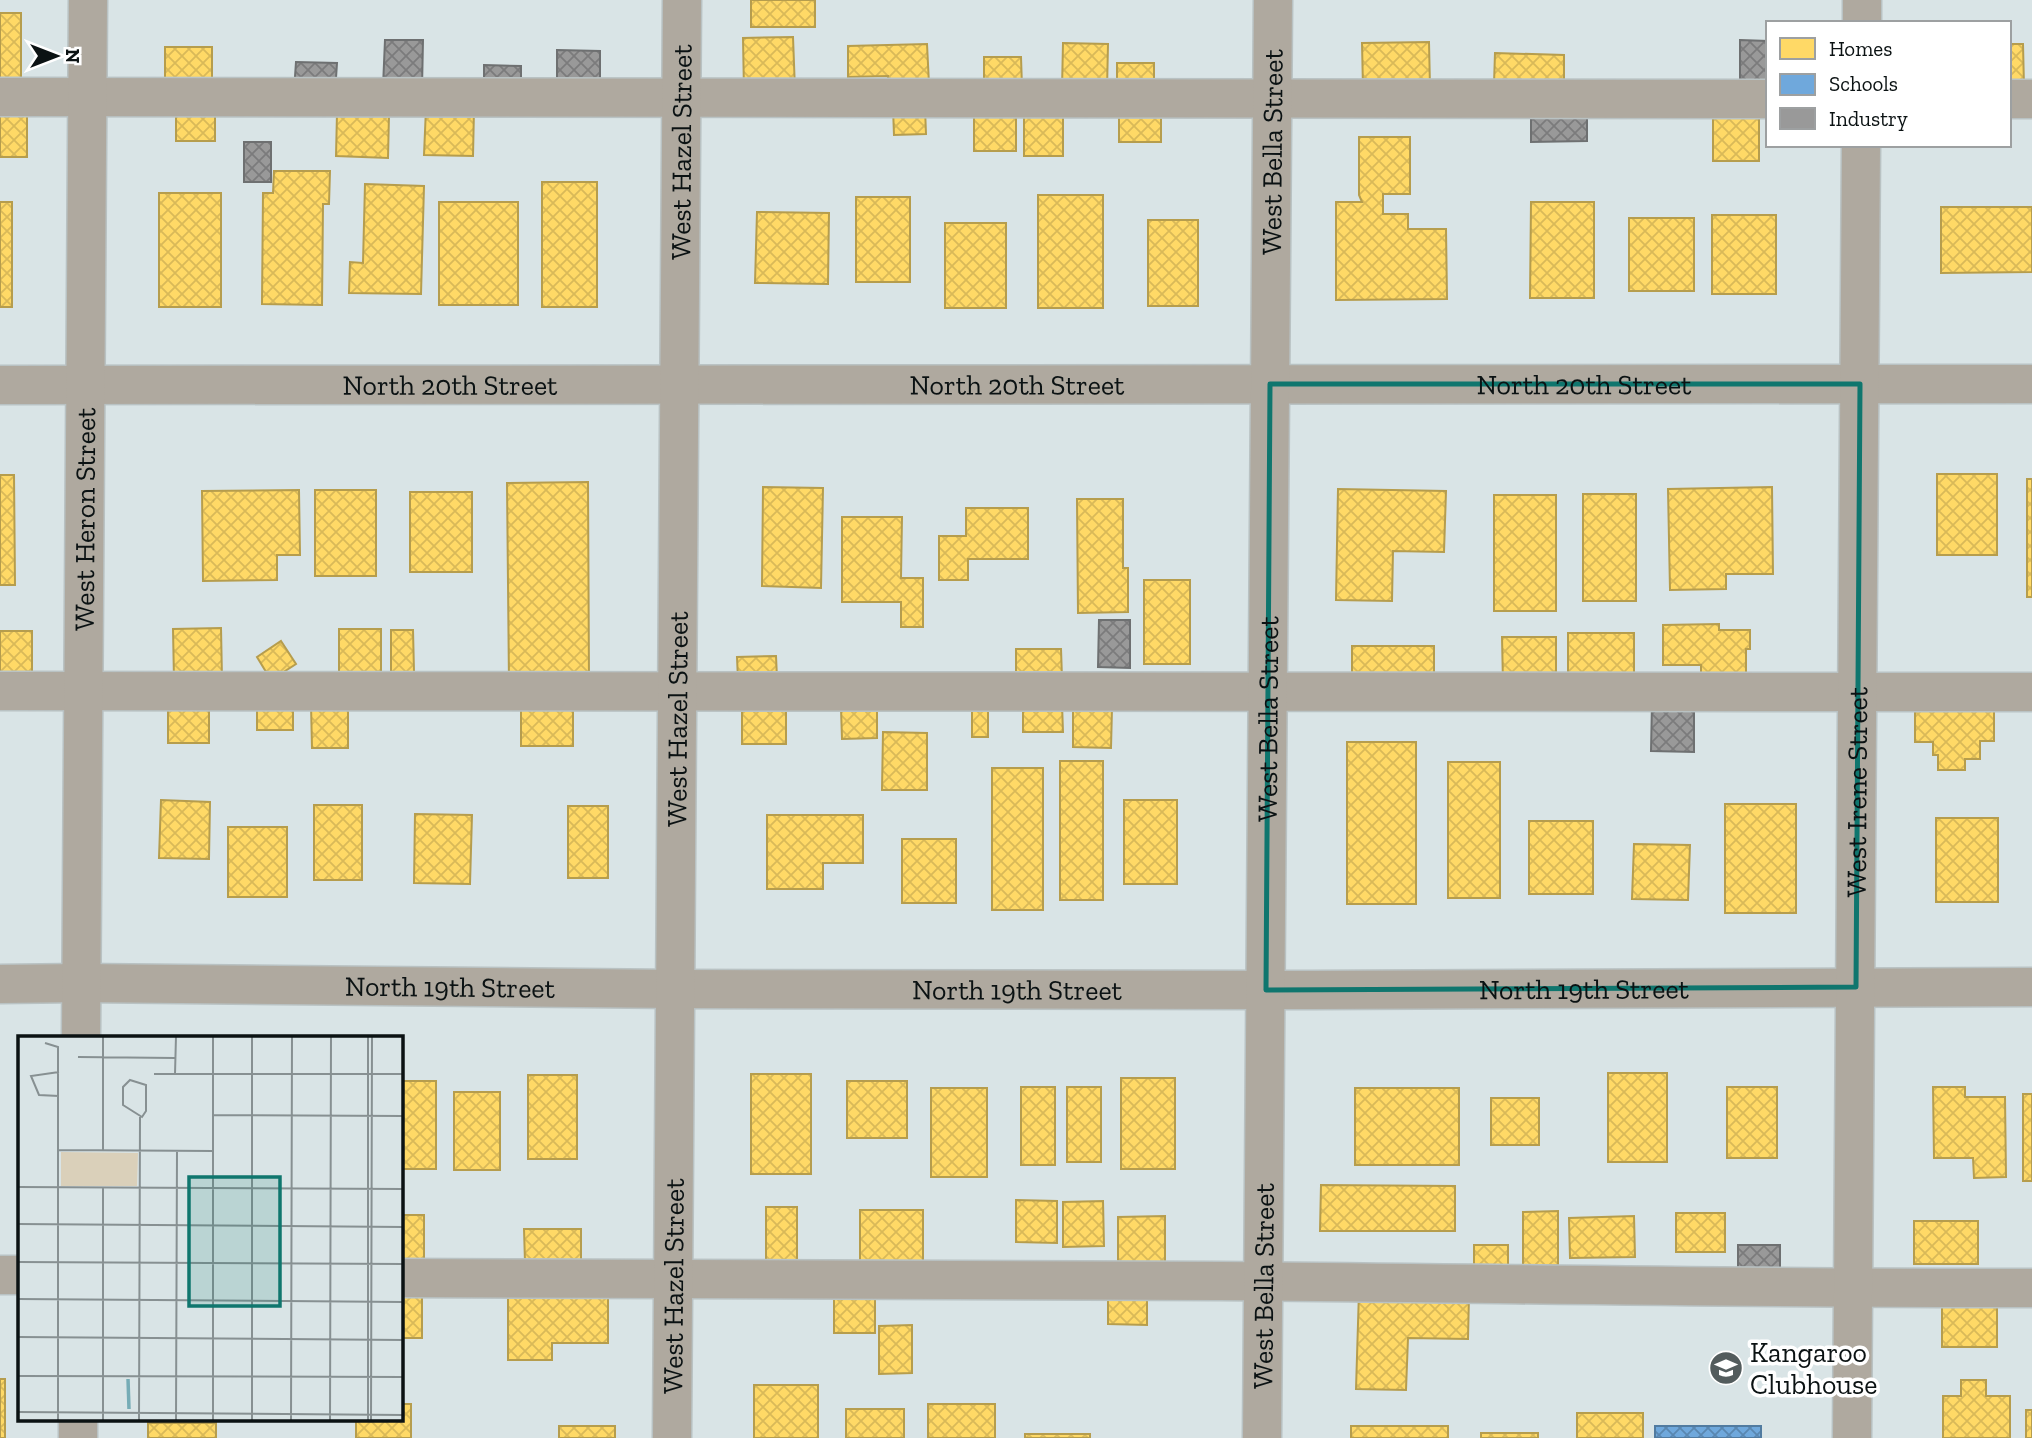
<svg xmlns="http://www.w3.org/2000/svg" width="2032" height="1438" viewBox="0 0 2032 1438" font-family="'Zilla Slab',serif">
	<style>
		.homes { fill: url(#homes-cross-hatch); stroke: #b69d4d; stroke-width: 2 }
		.schools { fill: url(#schools-cross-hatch); stroke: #517ba0; stroke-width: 2 }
		.industry { fill: url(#industry-cross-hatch); stroke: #6e7071; stroke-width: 2 }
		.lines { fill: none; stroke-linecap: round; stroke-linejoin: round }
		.minor-casing { stroke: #b9c2c3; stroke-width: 41 }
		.minor { stroke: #afa99f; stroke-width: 38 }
		.marked { fill: none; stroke: #0f766e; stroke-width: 5; stroke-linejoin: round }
		.labels { text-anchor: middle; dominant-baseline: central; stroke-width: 7; stroke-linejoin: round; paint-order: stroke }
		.street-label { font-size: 28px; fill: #0b1213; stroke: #fff }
		.poi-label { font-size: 28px; fill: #0b1213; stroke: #fff; text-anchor: start }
		.inset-river { fill: none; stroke: #76acb6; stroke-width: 3.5 }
		.inset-road { fill: none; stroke: #879092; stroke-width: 2 }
		.view { fill: #0f766e; fill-opacity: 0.15; stroke: #0f766e; stroke-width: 3.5 }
		.inset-edge { fill: none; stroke: #0b1213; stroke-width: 3.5 }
	</style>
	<defs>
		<pattern id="homes-cross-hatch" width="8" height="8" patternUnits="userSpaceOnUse" patternTransform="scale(1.75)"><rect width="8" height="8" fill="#ffd966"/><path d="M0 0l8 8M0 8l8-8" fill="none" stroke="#d9b958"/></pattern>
		<pattern id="schools-cross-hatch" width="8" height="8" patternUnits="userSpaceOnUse" patternTransform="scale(1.75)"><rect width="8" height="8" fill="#6fa8dc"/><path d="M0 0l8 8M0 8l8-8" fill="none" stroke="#5987b1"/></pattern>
		<pattern id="industry-cross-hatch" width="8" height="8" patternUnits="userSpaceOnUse" patternTransform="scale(1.75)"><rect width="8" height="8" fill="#999"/><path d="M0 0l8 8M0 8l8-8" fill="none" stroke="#7b7b7c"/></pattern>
	</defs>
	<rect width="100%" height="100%" fill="#d9e4e6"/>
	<g class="homes">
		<rect x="751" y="0" width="64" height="27"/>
		<rect x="0" y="13" width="21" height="71"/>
		<polygon points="793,37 795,90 744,92 743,38"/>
		<polygon points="1429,42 1430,87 1363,88 1362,43"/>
		<polygon points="1063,43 1108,44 1107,90 1062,89"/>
		<polygon points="927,44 929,84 888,85 888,76 848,77 848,46"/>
		<polygon points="2009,44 2023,44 2024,87 2009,87"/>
		<rect x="165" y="47" width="47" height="46"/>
		<polygon points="1495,53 1564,55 1564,85 1494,84"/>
		<polygon points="984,57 1021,57 1022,87 984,88"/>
		<rect x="1117" y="63" width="37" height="22"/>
		<polygon points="426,108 474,109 473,156 424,155"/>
		<polygon points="893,108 925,108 926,134 894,135"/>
		<rect x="176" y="110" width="39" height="31"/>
		<polygon points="1016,110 1016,151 974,151 974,111"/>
		<rect x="1024" y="110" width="39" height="46"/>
		<rect x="0" y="111" width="27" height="46"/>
		<polygon points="337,113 389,115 388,158 336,156"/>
		<rect x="1119" y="115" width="42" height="27"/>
		<rect x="1713" y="118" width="46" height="43"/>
		<polygon points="1359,137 1410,137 1410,194 1383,194 1383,214 1408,214 1408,229 1446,229 1447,299 1336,300 1336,202 1362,202 1359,195"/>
		<polygon points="274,171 330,171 329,204 323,204 322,305 262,304 263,193 273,193"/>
		<rect x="542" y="182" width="55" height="125"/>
		<polygon points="365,184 424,186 421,294 349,293 350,262 363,263"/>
		<rect x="159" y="193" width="62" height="114"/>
		<rect x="1038" y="195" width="65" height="113"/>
		<rect x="856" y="197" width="54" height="85"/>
		<rect x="0" y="202" width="12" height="105"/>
		<rect x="439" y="202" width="79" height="103"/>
		<polygon points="1531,202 1594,202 1594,298 1530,298"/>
		<polygon points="1941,207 2032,207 2032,272 1941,273"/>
		<polygon points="757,212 829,213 828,284 755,283"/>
		<rect x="1712" y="215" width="64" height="79"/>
		<rect x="1629" y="218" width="65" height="73"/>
		<rect x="1148" y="220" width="50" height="86"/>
		<rect x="945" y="223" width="61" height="85"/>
		<rect x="1937" y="474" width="60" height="81"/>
		<polygon points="0,475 14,475 15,585 0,585"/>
		<rect x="2027" y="479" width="5" height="118"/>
		<polygon points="588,482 589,682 509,683 507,483"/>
		<polygon points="763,487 823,488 821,588 762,586"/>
		<polygon points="1772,487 1773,574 1726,574 1726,589 1670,590 1668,489"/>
		<polygon points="1338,489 1446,491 1444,552 1393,551 1392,601 1336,600"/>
		<polygon points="299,490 300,555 277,555 277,580 203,581 202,491"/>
		<rect x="315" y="490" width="61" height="86"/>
		<rect x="410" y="492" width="62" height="80"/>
		<rect x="1583" y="494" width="53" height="107"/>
		<rect x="1494" y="495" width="62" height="116"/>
		<polygon points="1077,499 1123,499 1123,568 1128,568 1128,612 1078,613"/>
		<polygon points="966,508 1028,508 1028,559 968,559 968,580 939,580 939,536 966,536"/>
		<polygon points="842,517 902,517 901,578 923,578 923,627 901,627 901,602 842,602"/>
		<rect x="1144" y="580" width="46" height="84"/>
		<polygon points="1719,624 1719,630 1750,630 1750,649 1746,649 1746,681 1701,682 1701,665 1663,665 1663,625"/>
		<polygon points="221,628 222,679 174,680 173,629"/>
		<rect x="339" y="629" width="42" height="55"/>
		<polygon points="391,630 413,630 414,672 391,673"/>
		<rect x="0" y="631" width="32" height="49"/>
		<rect x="1568" y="633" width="66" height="51"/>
		<polygon points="1502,637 1556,637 1556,683 1503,683"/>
		<polygon points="281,641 296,664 271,680 257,657"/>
		<rect x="1352" y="646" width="82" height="40"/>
		<polygon points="1016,649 1061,649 1062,678 1016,678"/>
		<polygon points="776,656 777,678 738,680 737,657"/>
		<polygon points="348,703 348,748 312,748 311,704"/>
		<polygon points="1023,704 1062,704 1063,732 1023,732"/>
		<rect x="521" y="705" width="52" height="41"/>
		<rect x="168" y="706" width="41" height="37"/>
		<rect x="972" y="706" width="16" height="31"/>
		<polygon points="877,707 877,738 842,739 841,708"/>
		<polygon points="1915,707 1994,707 1994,741 1980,741 1980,759 1965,759 1965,770 1938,770 1938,755 1933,755 1933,742 1915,742"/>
		<rect x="257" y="708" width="36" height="22"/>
		<polygon points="1073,708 1112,708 1111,748 1073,747"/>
		<rect x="742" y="711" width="44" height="33"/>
		<polygon points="883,732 927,733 927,790 882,790"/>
		<rect x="1347" y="742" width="69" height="162"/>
		<rect x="1060" y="761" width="43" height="139"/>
		<rect x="1448" y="762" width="52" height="136"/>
		<rect x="992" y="768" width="51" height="142"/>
		<polygon points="161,800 210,802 209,859 159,858"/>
		<rect x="1124" y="800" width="53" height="84"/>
		<rect x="1725" y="804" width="71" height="109"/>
		<rect x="314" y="805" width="48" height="75"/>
		<rect x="568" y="806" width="40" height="72"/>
		<polygon points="415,814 472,815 470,884 414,883"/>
		<polygon points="767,815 863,815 863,863 823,863 823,889 767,889"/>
		<rect x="1936" y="818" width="62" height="84"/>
		<rect x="1529" y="821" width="64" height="73"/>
		<rect x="228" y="827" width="59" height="70"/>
		<rect x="902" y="839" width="54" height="64"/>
		<polygon points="1634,844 1690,845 1688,900 1632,899"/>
		<rect x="1608" y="1073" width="59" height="89"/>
		<rect x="751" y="1074" width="60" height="100"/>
		<rect x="528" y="1075" width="49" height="84"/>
		<rect x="1121" y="1078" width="54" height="91"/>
		<rect x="401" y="1081" width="35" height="88"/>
		<rect x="847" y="1081" width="60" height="57"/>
		<rect x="1021" y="1087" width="34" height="78"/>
		<rect x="1067" y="1087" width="34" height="75"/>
		<rect x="1727" y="1087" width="50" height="71"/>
		<polygon points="1933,1087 1965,1087 1965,1097 2005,1097 2006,1177 1974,1178 1973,1158 1934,1158"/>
		<rect x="931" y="1088" width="56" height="89"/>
		<rect x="1355" y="1088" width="104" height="77"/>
		<rect x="454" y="1092" width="46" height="78"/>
		<rect x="2023" y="1094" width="9" height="87"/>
		<rect x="1491" y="1098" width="48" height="47"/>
		<polygon points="1321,1185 1455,1186 1455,1231 1320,1231"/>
		<polygon points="1016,1200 1057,1201 1057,1243 1016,1242"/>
		<polygon points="1103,1201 1104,1246 1063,1247 1063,1202"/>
		<rect x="766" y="1207" width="31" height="57"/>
		<rect x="860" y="1210" width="63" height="57"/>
		<polygon points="1558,1211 1558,1265 1523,1266 1523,1212"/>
		<rect x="1676" y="1213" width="49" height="39"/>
		<polygon points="401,1215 424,1215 424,1265 401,1264"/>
		<polygon points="1165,1216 1165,1270 1118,1270 1118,1217"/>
		<polygon points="1634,1216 1635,1257 1570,1258 1569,1218"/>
		<rect x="1914" y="1221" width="64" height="43"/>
		<polygon points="524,1229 581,1229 581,1262 525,1262"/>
		<rect x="1474" y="1245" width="34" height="23"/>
		<polygon points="1108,1286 1147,1287 1147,1325 1108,1324"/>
		<polygon points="1359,1291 1469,1295 1468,1339 1408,1338 1406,1390 1356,1389"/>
		<rect x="401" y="1292" width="21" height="46"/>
		<rect x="834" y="1293" width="41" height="40"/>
		<polygon points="508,1295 608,1295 608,1343 552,1343 552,1360 508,1360"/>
		<rect x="1942" y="1295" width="55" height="52"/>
		<polygon points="912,1325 912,1373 879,1374 879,1326"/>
		<rect x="0" y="1379" width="5" height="59"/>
		<polygon points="1961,1380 1986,1380 1986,1396 2010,1396 2010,1438 1943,1438 1943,1396 1961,1396"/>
		<rect x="754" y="1385" width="64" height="53"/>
		<polygon points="401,1404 411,1404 411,1438 356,1438 356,1419 401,1419"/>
		<rect x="928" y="1404" width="67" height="34"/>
		<rect x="846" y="1409" width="58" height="29"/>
		<rect x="2026" y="1410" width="6" height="28"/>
		<rect x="1577" y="1413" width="66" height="25"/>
		<rect x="148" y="1423" width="68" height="15"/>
		<rect x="559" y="1426" width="56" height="12"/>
		<rect x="1351" y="1426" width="97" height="12"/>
		<rect x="1481" y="1433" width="57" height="5"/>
		<rect x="1025" y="1434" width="65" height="4"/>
	</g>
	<rect class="schools" x="1655" y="1426" width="106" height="12"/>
	<g class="industry">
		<polygon points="385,40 423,40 422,88 383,87"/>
		<polygon points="1740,40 1768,41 1768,85 1740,84"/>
		<polygon points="557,50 600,51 600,85 557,84"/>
		<polygon points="296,62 337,63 335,93 294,91"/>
		<polygon points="484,65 521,66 521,88 484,88"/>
		<polygon points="1531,104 1587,104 1587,141 1531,142"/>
		<rect x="244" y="142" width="27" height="40"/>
		<polygon points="1099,620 1130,620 1130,668 1098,667"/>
		<polygon points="1652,703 1694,703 1694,752 1651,751"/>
		<rect x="1738" y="1245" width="42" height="24"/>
	</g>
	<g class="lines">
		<g class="minor-casing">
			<g id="minor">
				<polyline points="1862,23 1862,0"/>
				<polyline points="0,97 1768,99"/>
				<polyline points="2009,99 2032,99"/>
				<path id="s1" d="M 0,385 L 2032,384"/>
				<polyline points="0,691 2032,692"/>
				<path id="s2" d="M 0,984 L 81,983 L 675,989 L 1312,990 L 2032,987"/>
				<path id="s3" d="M 81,1037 L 88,0"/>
				<polyline points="0,1275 19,1275"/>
				<path d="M 401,1278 C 674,1278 947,1278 1220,1281 C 1491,1283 1761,1289 2032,1288"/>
				<polyline points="78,1438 78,1419"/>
				<path id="s4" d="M 672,1438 L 682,0"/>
				<path id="s5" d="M 1262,1438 L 1273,0"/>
				<path id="s6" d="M 1852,1438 L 1861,145"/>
			</g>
		</g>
		<use href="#minor" class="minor"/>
	</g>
	<path class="marked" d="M 1270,384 L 1860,384 L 1856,987 L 1266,990 Z"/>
	<defs>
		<g id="school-disc" transform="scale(1.75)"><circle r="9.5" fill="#535c5d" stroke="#fff"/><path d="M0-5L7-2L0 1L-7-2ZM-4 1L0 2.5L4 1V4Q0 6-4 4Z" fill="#fff"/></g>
	</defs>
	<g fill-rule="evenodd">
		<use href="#school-disc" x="1726" y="1368"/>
	</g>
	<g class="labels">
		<g class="street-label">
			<text stroke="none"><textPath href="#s4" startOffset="1286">West Hazel Street</textPath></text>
			<text stroke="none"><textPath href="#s5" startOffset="1286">West Bella Street</textPath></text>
			<text stroke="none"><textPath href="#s1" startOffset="1584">North 20th Street</textPath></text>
			<text stroke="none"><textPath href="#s1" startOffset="450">North 20th Street</textPath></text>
			<text stroke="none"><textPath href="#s1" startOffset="1017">North 20th Street</textPath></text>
			<text stroke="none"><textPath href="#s3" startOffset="518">West Heron Street</textPath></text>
			<text stroke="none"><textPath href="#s4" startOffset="719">West Hazel Street</textPath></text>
			<text stroke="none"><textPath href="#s5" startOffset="719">West Bella Street</textPath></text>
			<text stroke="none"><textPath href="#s6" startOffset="646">West Irene Street</textPath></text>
			<text stroke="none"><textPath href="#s2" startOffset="450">North 19th Street</textPath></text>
			<text stroke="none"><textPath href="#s2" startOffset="1584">North 19th Street</textPath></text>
			<text stroke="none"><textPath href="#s2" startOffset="1017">North 19th Street</textPath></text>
			<text stroke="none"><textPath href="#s4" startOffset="152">West Hazel Street</textPath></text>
			<text stroke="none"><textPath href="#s5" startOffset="152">West Bella Street</textPath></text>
		</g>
		<g class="poi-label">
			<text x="1750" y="1352">Kangaroo<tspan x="1750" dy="32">Clubhouse</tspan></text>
		</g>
	</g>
	<g transform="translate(18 1036)">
		<rect width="385" height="385" fill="#d9e4e6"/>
		<path d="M 43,116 L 120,117 L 119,150 L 43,150 Z" fill="#dad0ba"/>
		<path class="inset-river" d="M 110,343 L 111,373"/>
		<path class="inset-road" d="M 195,0 L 195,385M 27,7 L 40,11 L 40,385M 60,21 L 157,22M 41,36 L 13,40 L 21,59 L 41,60M 136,38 L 385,38M 157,38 L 158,0M 112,44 L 128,49 L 128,75 L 124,81 L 105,69 L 105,51 ZM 195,79 L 385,80M 40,114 L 195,115M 85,114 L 85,0M 0,151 L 385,153M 0,188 L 385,191M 0,226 L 385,228M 0,263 L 385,266M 0,301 L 385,304M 0,340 L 385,341M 0,376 L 385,379M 85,385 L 85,151M 121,385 L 122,81M 158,385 L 159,114M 234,385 L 234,0M 273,385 L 274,0M 312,385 L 313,0M 350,385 L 350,0M 353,385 L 354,0"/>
		<path class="view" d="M 171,141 L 262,141 L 262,270 L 171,270 Z"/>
		<rect width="385" height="385" class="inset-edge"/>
	</g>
	<rect x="1766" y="21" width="245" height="126" fill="#ffffff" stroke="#9da0a1" stroke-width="2"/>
	<rect x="1780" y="38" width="35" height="21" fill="#ffd966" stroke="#9da0a1" stroke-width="2"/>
	<text x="1829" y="56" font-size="21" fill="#0b1213">Homes</text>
	<rect x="1780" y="74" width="35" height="21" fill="#6fa8dc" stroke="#9da0a1" stroke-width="2"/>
	<text x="1829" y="91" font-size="21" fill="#0b1213">Schools</text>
	<rect x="1780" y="108" width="35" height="21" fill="#999999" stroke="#9da0a1" stroke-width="2"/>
	<text x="1829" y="126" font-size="21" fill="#0b1213">Industry</text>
	<g transform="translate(56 56) rotate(90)" stroke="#ffffff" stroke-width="5" paint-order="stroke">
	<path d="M0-5L12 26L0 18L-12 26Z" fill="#0b1213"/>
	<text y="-10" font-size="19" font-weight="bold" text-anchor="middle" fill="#0b1213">N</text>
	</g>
</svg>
